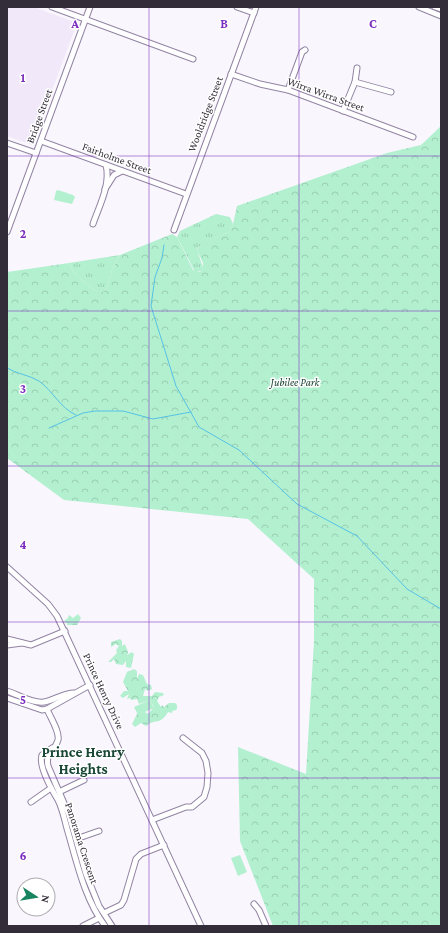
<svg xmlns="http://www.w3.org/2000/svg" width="448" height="933" viewBox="0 0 448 933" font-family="'Crimson Pro',serif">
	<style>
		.built { fill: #f1e9f9 }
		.grass { fill: url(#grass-tufts) }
		.forest { fill: url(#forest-crowns) }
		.pitch { fill: #b3f0d0 }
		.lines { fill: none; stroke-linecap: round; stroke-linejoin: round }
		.stream { stroke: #57c2e5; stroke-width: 1 }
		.minor-casing { stroke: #9284a3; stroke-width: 7 }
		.minor { stroke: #fff; stroke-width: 5 }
		.grid { fill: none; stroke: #7b2cbf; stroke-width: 1; stroke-opacity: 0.55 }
		.labels { text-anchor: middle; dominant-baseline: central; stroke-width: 3; stroke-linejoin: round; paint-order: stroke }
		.street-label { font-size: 11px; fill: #332d39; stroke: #fff }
		.park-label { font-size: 11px; font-style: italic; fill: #173f2d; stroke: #fff }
		.district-label { font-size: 15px; font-weight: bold; fill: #1a4836; stroke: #fff }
		.grid-label { font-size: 13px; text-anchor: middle; font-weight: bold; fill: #7b2cbf; stroke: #fff; stroke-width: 3; stroke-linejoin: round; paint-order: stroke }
	</style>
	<defs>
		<pattern id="grass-tufts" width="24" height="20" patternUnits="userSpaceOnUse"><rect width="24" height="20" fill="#b3f0d0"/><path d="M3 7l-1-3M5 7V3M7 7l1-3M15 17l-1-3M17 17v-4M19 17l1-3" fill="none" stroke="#9aceb3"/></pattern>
		<pattern id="forest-crowns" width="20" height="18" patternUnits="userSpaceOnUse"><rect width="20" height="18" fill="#b3f0d0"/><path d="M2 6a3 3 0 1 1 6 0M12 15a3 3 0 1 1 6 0" fill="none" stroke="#9aceb3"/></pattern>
	</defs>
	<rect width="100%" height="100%" fill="#f9f6fd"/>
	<polygon class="built" points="7,7 34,7 77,23 32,145 7,136"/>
	<g class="grass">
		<polygon points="216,214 230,217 233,224 229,232 204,242 197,249 203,268 202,271 195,272 177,237 180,231"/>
		<path d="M 120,255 L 111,272 L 107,288 L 103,292 L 97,292 C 87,284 73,275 69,263 Z"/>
	</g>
	<g class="forest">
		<path d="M 441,126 L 441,926 L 273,926 L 240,841 L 238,747 L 306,774 L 314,641 L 314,579 L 248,519 L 64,500 L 7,458 L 7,272 L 69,263 C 73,275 87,284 97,292 L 103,292 L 107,288 L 111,272 L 120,255 L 172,234 L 177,237 L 193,270 L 199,272 L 202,271 L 203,263 L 197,250 L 203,242 L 229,232 L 233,224 L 237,206 L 387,153 L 421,145 Z"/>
		<polygon points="78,614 81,618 77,625 67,625 67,623 65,623 64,621 68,618 69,615 73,618"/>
		<polygon points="120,639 122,641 122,646 125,644 128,652 127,655 132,652 134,654 131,668 126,667 126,661 123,665 116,664 114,659 111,662 108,662 117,653 116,650 119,646 116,644 111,647 111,642"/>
		<path d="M 134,669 L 137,671 L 137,679 L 139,674 L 143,675 L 147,684 L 151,685 L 152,689 L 148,691 L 145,689 L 143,696 L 152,696 L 155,692 L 163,693 L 164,695 L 159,697 L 157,701 L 161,707 L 162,705 L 164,707 L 169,703 L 175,703 L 177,705 L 177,709 L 174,711 L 173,710 L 172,713 L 168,712 C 160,726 155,718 146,726 L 141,723 L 135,727 L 132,724 L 137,714 L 145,712 L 148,714 L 154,707 L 150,700 L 139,704 L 137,699 L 131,700 L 130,698 L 127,699 L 129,694 L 123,698 L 120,696 L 124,691 L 128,691 L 123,682 L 127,672 Z"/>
	</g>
	<g class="pitch">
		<polygon points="58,190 73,195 75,197 72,204 54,200 56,191"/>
		<polygon points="150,700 154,708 138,715 134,707"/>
		<polygon points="240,855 247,872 238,876 231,858"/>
	</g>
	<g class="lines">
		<g class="stream">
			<polyline points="164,245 162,258 155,277 151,306 176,386 199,427 239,450 297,504 357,536 407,589 441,609"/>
			<path d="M 7,368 C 17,374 29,375 39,381 C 53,391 60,408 76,415"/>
			<polyline points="49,428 83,413 95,411 123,411 153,419 191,412"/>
		</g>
		<g class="minor-casing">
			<g id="minor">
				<polyline points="52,7 193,59"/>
				<polyline points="237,7 254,13"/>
				<polyline points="419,7 441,16"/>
				<polyline points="435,7 441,9"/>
				<polyline points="231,74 260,84 288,90 413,137"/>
				<polyline points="355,82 391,92"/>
				<polyline points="288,90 302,52 305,50"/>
				<polyline points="343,111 355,82 357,68"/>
				<polyline points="41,141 186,194"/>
				<polyline points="7,143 36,153"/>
				<polyline points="105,189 114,175 122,171"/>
				<path d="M 93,224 C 99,206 111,185 106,165"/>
				<polyline points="174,230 256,7"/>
				<polyline points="7,232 90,7"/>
				<polyline points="7,567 48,604 57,616 201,926"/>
				<polyline points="7,639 31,645 65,631"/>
				<polyline points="7,645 22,643"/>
				<path d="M 7,691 C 17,694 33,704 44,702 C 55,700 63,693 74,693"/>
				<polyline points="7,698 42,710 47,709 90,685"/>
				<path d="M 47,709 C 50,717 60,732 58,740 C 55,751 45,752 48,766 L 69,815 L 86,874 L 99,906 L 112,926"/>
				<path d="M 52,748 L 42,755 C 38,766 52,790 58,800 C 63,810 65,822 68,832 C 77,863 85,900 105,926"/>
				<polyline points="61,791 84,780"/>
				<polyline points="31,802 51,788"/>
				<polyline points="152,820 186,807 192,807 204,797 207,787 208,773 206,761 202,753 183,738"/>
				<polyline points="76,839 99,831"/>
				<polyline points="254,904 259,910 266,926"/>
				<polyline points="104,913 121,905 124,900 136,859 141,854 164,845"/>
				<polyline points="83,926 99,918"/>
			</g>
		</g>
		<use href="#minor" class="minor"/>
	</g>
	<path class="grid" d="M 149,7 L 149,926M 299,7 L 299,926M 7,156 L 441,156M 7,311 L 441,311M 7,466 L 441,466M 7,622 L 441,622M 7,778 L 441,778"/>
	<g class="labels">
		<g class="street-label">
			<text transform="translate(326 94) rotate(20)">Wirra Wirra Street</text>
			<text transform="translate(205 114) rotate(-69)">Wooldridge Street</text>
			<text transform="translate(39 116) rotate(-70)">Bridge Street</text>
			<text transform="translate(117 158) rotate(20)">Fairholme Street</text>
			<text transform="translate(104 691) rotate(65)">Prince Henry Drive</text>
			<text transform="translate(82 843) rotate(72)">Panorama Crescent</text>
		</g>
		<g class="park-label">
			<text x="295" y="382">Jubilee Park</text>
		</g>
		<g class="district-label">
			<text x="83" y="752">Prince Henry<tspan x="83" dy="17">Heights</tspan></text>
		</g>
	</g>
	<g class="grid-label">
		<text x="75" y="28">A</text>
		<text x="224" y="28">B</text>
		<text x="373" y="28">C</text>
		<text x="23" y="82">1</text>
		<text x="23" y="238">2</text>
		<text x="23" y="393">3</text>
		<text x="23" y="549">4</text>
		<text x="23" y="704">5</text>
		<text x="23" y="860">6</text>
	</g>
	<rect width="448" height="933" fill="none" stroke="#332d39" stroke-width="16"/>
	<g transform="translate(36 897) rotate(102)"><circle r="19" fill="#ffffff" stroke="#adabb0"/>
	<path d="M0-3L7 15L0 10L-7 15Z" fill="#18835f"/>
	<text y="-6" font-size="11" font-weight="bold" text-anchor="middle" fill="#332d39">N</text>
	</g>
</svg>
